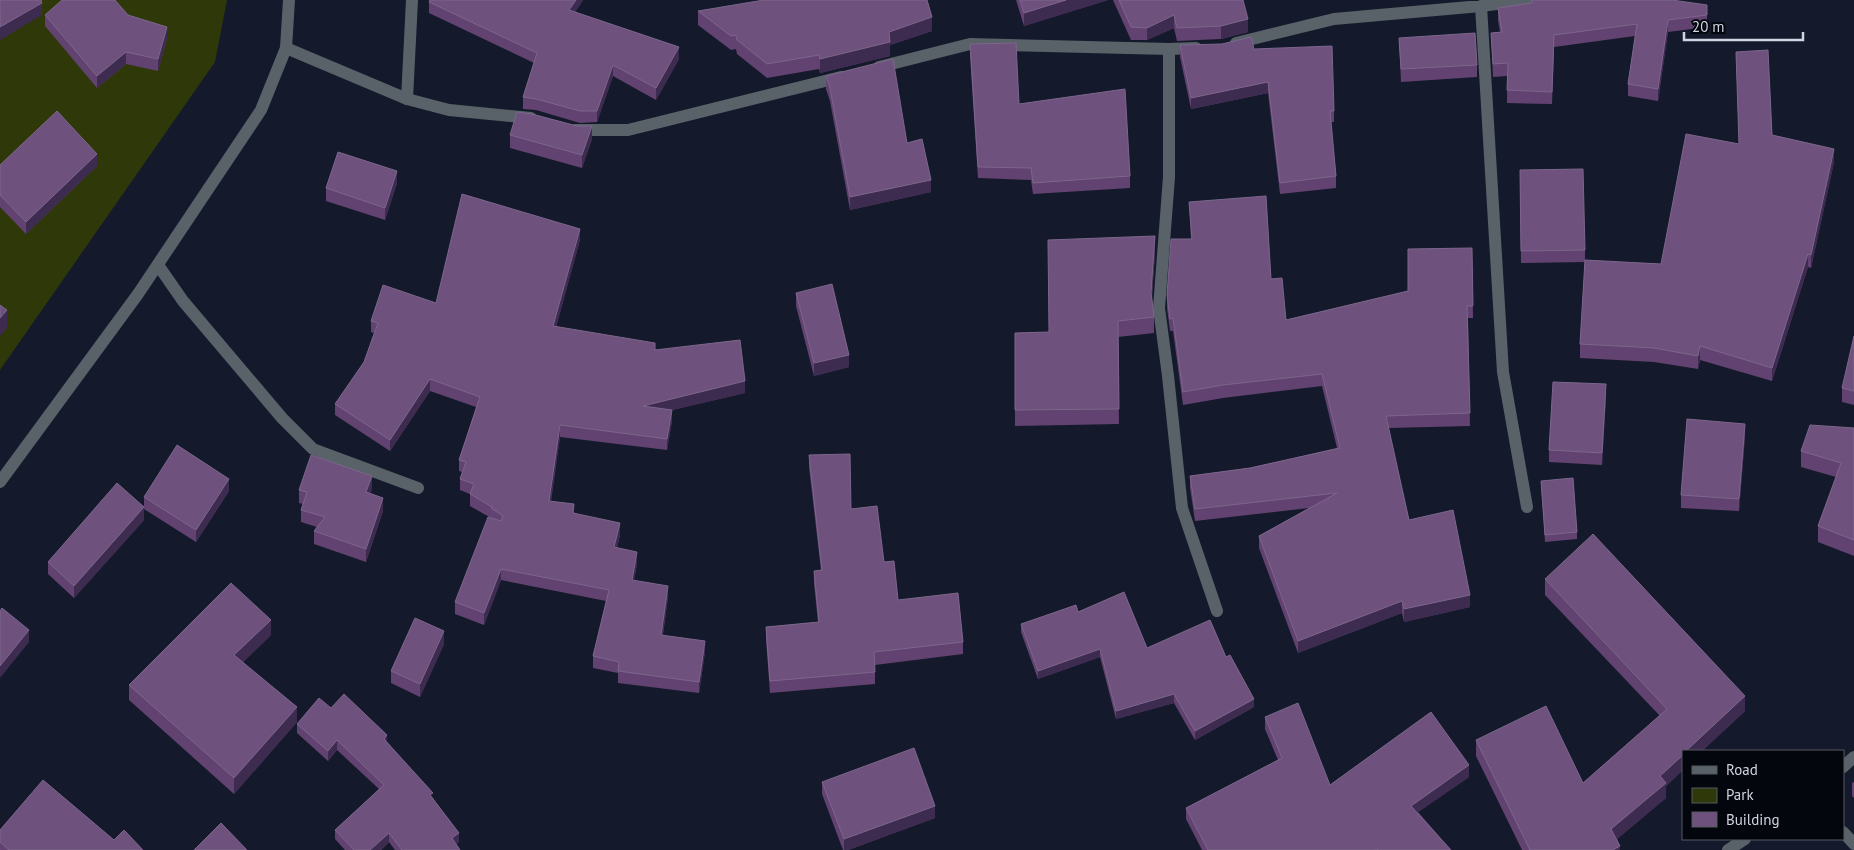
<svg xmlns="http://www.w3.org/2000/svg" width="1854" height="850" viewBox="0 0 1854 850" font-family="'PT Sans',sans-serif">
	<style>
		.green { fill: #2e3809 }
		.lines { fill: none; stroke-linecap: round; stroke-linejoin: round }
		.minor { stroke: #596269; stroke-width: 12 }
		.wall { fill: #624270 }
		.shaded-wall { fill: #3e2b50 }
		.building { fill: #6e527d; stroke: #7d668c }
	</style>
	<rect width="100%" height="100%" fill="#141a2b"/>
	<polygon class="green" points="0,0 227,0 215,62 0,370"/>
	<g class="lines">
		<g class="minor">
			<polyline points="1481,6 1503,372 1527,507"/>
			<polyline points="1236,43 1334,19 1481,6 1527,0"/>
			<polyline points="286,48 407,99 449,110 531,118"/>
			<polyline points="1169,49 1169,177 1159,308 1168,376 1182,508 1217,611"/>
			<polyline points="879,67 970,44 1169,49 1196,48"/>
			<polyline points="407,99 412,0"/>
			<polyline points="575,130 628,130 841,77"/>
			<polyline points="158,265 183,301 282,418 313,449 418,488"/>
			<polyline points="0,482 138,294 261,110 286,48 289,0"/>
			<polyline points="1843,767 1854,757"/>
			<polyline points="1843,832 1854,844"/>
			<polyline points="1728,850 1745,839"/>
		</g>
	</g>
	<g class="wall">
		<polygon points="430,0 583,0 575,12 679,59 656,100 613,76 597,122 580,123 536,110 523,109 523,97 534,63 429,13 429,2"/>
		<polygon points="1016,0 1108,0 1024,26"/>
		<polygon points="1113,0 1243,0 1248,32 1221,39 1177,41 1174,28 1147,40 1131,40"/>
		<polygon points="1532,3 1707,5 1707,27 1668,32 1658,101 1628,96 1628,84 1635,36 1554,47 1552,104 1507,103 1507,76 1493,77 1491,33 1500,32 1498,20 1498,8"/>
		<polygon points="698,11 932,31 890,45 890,56 820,73 819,69 767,78 737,54 736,49 731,50 698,25"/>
		<polygon points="45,15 128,15 167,39 158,71 126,64 97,88 45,26"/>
		<polygon points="1399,38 1477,65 1477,77 1401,82"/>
		<polygon points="970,44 1019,104 1130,176 1130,188 1033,194 1031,180 978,178 970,55"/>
		<polygon points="1180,45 1254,49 1334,111 1334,122 1331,122 1336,176 1336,188 1280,194 1268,93 1191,109 1180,57"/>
		<polygon points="1736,52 1772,135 1834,162 1811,268 1808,267 1772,381 1700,360 1698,369 1654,362 1580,358 1580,344 1585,262 1521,263 1520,170 1585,250 1585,261 1661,264 1739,144"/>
		<polygon points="826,76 907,143 931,192 850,210 830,101 826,89"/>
		<polygon points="510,135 592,139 582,168 510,148"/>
		<polygon points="0,165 97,166 26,234 0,207"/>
		<polygon points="397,183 385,220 326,201 326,188"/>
		<polygon points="1189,202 1271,279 1286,320 1408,291 1472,248 1473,318 1468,318 1470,426 1388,428 1409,520 1470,607 1404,622 1402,613 1298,653 1259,548 1259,536 1309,508 1195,521 1190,488 1190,476 1250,468 1337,448 1322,386 1223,398 1183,405 1173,331 1170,331 1167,308 1167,295 1191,239"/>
		<polygon points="580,240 556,327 655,349 745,393 672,410 672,421 667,450 560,437 551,501 620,535 617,548 637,563 634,580 668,597 663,635 705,652 699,693 618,683 618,673 593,668 593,656 606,601 501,580 484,625 455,614 455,602 491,518 470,506 470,494 460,490 460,479 462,472 459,471 459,460 476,407 430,391 390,451 335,415 335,404 364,362 374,333 371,332 371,321 436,303"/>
		<polygon points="1155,252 1152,298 1154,317 1154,333 1118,337 1119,424 1015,426 1015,333 1049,332"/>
		<polygon points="796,293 849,367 814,376 796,306"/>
		<polygon points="1854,336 1854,405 1842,402 1842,388"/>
		<polygon points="1606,396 1602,465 1549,462 1549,450"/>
		<polygon points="1854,428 1854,556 1818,542 1818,526 1836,477 1801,467 1801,451"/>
		<polygon points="1745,436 1739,511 1681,508 1681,495"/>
		<polygon points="809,455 851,509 884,562 898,600 963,642 963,654 875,665 875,684 770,693 766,639 766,627 818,622 814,583 814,571 821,570 809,467"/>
		<polygon points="1541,481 1577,532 1577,539 1545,542"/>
		<polygon points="372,488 370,494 383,511 366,562 314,544 314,531 317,527 301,522 301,510 303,504 299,503 299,490"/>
		<polygon points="229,491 196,542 144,509 144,520 74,598 48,574 48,562 144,507 144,497"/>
		<polygon points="1545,579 1745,711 1702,751 1683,751 1683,770 1666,786 1666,798 1617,839 1620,850 1522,850 1476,756 1476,740 1583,783 1660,716 1545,595"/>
		<polygon points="1078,612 1147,648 1226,657 1254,707 1195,740 1174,703 1116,719 1100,657 1038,679 1021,632 1021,624"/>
		<polygon points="271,635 243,662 297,722 234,794 129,700 129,685"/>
		<polygon points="444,644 420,697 391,683 391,671"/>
		<polygon points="331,708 387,742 433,798 459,842 456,844 460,850 395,850 389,842 381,850 345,850 335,839 335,830 379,789 337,750 328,761 297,733 297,724"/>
		<polygon points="1265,717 1330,785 1469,777 1418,812 1451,850 1202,850 1186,819 1186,808 1278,760 1265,729"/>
		<polygon points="822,782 935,818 848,850 843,850 822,794"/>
		<polygon points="1854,782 1854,798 1852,796 1852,783"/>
		<polygon points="0,830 114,840 143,850 0,850"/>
	</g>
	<g class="shaded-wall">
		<polygon points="576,0 583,0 569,22 569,10"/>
		<polygon points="1066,0 1108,0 1024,26 1024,13"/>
		<polygon points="42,3 42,15 0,40 0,27"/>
		<polygon points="1174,15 1174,28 1147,40 1147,28"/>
		<polygon points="932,17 932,31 890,45 890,56 820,73 820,59 889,32"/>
		<polygon points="1248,19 1248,32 1221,39 1221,26"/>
		<polygon points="1668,20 1668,32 1658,101 1658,89"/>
		<polygon points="167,27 167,39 158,71 158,59"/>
		<polygon points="1554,35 1554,47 1552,104 1552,92"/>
		<polygon points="679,47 679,59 656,100 656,88"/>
		<polygon points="126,52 126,64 97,88 97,76"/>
		<polygon points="613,65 613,76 597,122 597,111"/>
		<polygon points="1268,82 1268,93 1191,109 1191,98"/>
		<polygon points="592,126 592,139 582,168 582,155"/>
		<polygon points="1834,149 1834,162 1811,268 1811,255"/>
		<polygon points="97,154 97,166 26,234 26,222"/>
		<polygon points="397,171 397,183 385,220 385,208"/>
		<polygon points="931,180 931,192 850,210 850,197"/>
		<polygon points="580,229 580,240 553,338 553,326"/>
		<polygon points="1155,236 1155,252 1151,307 1151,292"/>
		<polygon points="1808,254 1808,267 1772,381 1772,368"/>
		<polygon points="7,310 7,328 0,336 0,318"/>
		<polygon points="1700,346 1700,360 1698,369 1698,356"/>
		<polygon points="849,355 849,367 814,376 814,363"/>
		<polygon points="430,379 430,391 390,451 390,440"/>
		<polygon points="745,381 745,393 672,410 672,421 667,450 667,439 643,406"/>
		<polygon points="1606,384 1606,396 1602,465 1602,453"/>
		<polygon points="1745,424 1745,436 1739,511 1739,499"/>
		<polygon points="560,425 560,437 549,512 549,501"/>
		<polygon points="372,476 372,488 366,505 366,492"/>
		<polygon points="229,479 229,491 196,542 196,530"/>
		<polygon points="383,498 383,511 366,562 366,549"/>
		<polygon points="144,507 144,520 74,598 74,586"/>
		<polygon points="620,523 620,535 614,559 614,547"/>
		<polygon points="637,552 637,563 632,592 632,580"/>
		<polygon points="501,569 501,580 484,625 484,613"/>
		<polygon points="668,586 668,597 661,647 661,635"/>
		<polygon points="1470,595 1470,607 1404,622 1404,609"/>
		<polygon points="1402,601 1402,613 1298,653 1298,641"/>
		<polygon points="271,620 271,635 234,671 234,655"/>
		<polygon points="29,630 29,642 0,678 0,666"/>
		<polygon points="444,631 444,644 420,697 420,684"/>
		<polygon points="705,641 705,652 699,693 699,682"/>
		<polygon points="1100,649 1100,657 1038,679 1038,671"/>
		<polygon points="1174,694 1174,703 1116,719 1116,711"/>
		<polygon points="1745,696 1745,711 1702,751 1686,751"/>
		<polygon points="1254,699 1254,707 1195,740 1195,731"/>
		<polygon points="297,707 297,722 234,794 234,778"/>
		<polygon points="387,735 387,745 384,739"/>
		<polygon points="337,740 337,750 328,761 328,751"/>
		<polygon points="1683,755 1683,770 1666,786 1666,798 1611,844 1611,829 1660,776"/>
		<polygon points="1469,765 1469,777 1411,817 1411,806"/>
		<polygon points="935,806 935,818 848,850 844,850 844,839"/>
		<polygon points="389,833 389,842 381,850 370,850"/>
		<polygon points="459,833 459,842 452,848 452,838"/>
		<polygon points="1620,846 1620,850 1613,850"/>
	</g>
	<g class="building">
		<polygon points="0,0 41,0 42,3 0,27"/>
		<polygon points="62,0 115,0 128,15 167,27 158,59 126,52 97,76 45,15"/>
		<polygon points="430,0 576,0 569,10 679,47 656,88 613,65 597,111 580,111 536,99 523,97 537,53 429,2"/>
		<polygon points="764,0 927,0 932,17 889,32 890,42 820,59 819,55 767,64 737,40 736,35 731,36 698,11"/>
		<polygon points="1020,0 1066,0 1024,13"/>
		<polygon points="1119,0 1243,0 1248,19 1221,26 1177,28 1174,15 1147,28 1131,27"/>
		<polygon points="1532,0 1672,0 1707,5 1707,15 1668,20 1658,89 1628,84 1637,24 1554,35 1552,92 1507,90 1508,63 1493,64 1491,33 1502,32 1498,8 1532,3"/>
		<polygon points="1475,33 1477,65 1401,69 1399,38"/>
		<polygon points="1251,37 1254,49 1332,46 1334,111 1330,111 1336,176 1280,183 1268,82 1191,98 1180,45 1222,44"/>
		<polygon points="1016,43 1019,104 1125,89 1130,176 1033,183 1031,168 978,167 970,44"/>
		<polygon points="1768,50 1772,135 1834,149 1811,255 1808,254 1772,368 1700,346 1698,356 1654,348 1580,344 1585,260 1661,264 1686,134 1739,144 1736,52"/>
		<polygon points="893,59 907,143 922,139 931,180 850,197 830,88 826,76"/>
		<polygon points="57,111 97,154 26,222 0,195 0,165"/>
		<polygon points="517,112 532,114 577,126 592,126 582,155 510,135"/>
		<polygon points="338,152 397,171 385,208 326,188"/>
		<polygon points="1583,169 1585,250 1521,251 1520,170"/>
		<polygon points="462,194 580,229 553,326 655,343 655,350 740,340 745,381 643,406 672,410 667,439 560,425 549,501 574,504 573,513 620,523 614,547 637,552 632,580 668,586 661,635 705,641 699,682 618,671 619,662 593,656 609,590 501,569 484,613 455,602 488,517 501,521 503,516 491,508 492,507 470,494 474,484 460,479 466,462 459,460 480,397 430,379 390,440 335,404 364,362 378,323 371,321 383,285 436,303"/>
		<polygon points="1266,196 1271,279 1282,278 1286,320 1408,291 1408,249 1472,248 1473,306 1467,306 1470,413 1386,416 1409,520 1453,510 1470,595 1404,609 1402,601 1298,641 1259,536 1337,493 1195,509 1190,476 1250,468 1340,448 1322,374 1223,385 1183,392 1173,318 1170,319 1167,295 1171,239 1192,239 1189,202"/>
		<polygon points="1155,236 1151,292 1154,317 1118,321 1119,409 1015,410 1015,333 1049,332 1048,240"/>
		<polygon points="832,284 849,355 814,363 796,293"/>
		<polygon points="0,305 7,310 0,318"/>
		<polygon points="1854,336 1854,391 1842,388"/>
		<polygon points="1553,382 1606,384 1602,453 1549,450"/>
		<polygon points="1687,419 1745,424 1739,499 1681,495"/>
		<polygon points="1810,425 1854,428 1854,540 1818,526 1841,463 1801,451"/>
		<polygon points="177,445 229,479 196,530 144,497"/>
		<polygon points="850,454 851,509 877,506 884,562 894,561 898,600 958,593 963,642 874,652 875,672 770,681 766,627 819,622 814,571 822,570 809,455"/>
		<polygon points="311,455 372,476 366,492 383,498 366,549 314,531 325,517 301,510 307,492 299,490"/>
		<polygon points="1573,478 1577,532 1545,535 1541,481"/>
		<polygon points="117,483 144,507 74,586 48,562"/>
		<polygon points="1593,534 1745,696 1686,751 1683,751 1683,755 1660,776 1666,783 1611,829 1620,846 1613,850 1530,850 1476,740 1546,706 1583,783 1667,709 1545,579"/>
		<polygon points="231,583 271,620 234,655 297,707 234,778 129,685"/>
		<polygon points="1124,592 1147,648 1210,620 1226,657 1230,655 1254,699 1195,731 1174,694 1116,711 1100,649 1038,671 1021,624 1076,605 1078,612"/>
		<polygon points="2,608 29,630 0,666 0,611"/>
		<polygon points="415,618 444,631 420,684 391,671"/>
		<polygon points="344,694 387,735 384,739 433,793 430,795 459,833 452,838 460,850 402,850 389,833 370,850 354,850 335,830 384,785 337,740 328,751 297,724 319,698 331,708"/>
		<polygon points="1298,703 1330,785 1431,712 1469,765 1411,806 1451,850 1378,850 1377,849 1375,850 1208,850 1186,808 1282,758 1265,717"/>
		<polygon points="914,748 935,806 844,839 822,782"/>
		<polygon points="43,780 114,840 124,830 143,850 9,850 0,842 0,830"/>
		<polygon points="221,823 247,850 194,850"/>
	</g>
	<rect x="1682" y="750" width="162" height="90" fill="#04060d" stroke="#565962"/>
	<rect x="1692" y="766" width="25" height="8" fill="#596269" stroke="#565962"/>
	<text x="1726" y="775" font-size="15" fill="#d0d5e1">Road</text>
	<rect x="1692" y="788" width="25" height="15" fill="#2e3809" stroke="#565962"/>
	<text x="1726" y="800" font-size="15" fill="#d0d5e1">Park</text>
	<rect x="1692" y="812" width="25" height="15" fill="#6e527d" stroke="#565962"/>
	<text x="1726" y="825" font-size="15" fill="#d0d5e1">Building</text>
	<path d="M1684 32v8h119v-8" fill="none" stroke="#d0d5e1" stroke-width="2.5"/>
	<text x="1692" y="32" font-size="15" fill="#d0d5e1" stroke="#04060d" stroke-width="4" paint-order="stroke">20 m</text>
</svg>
